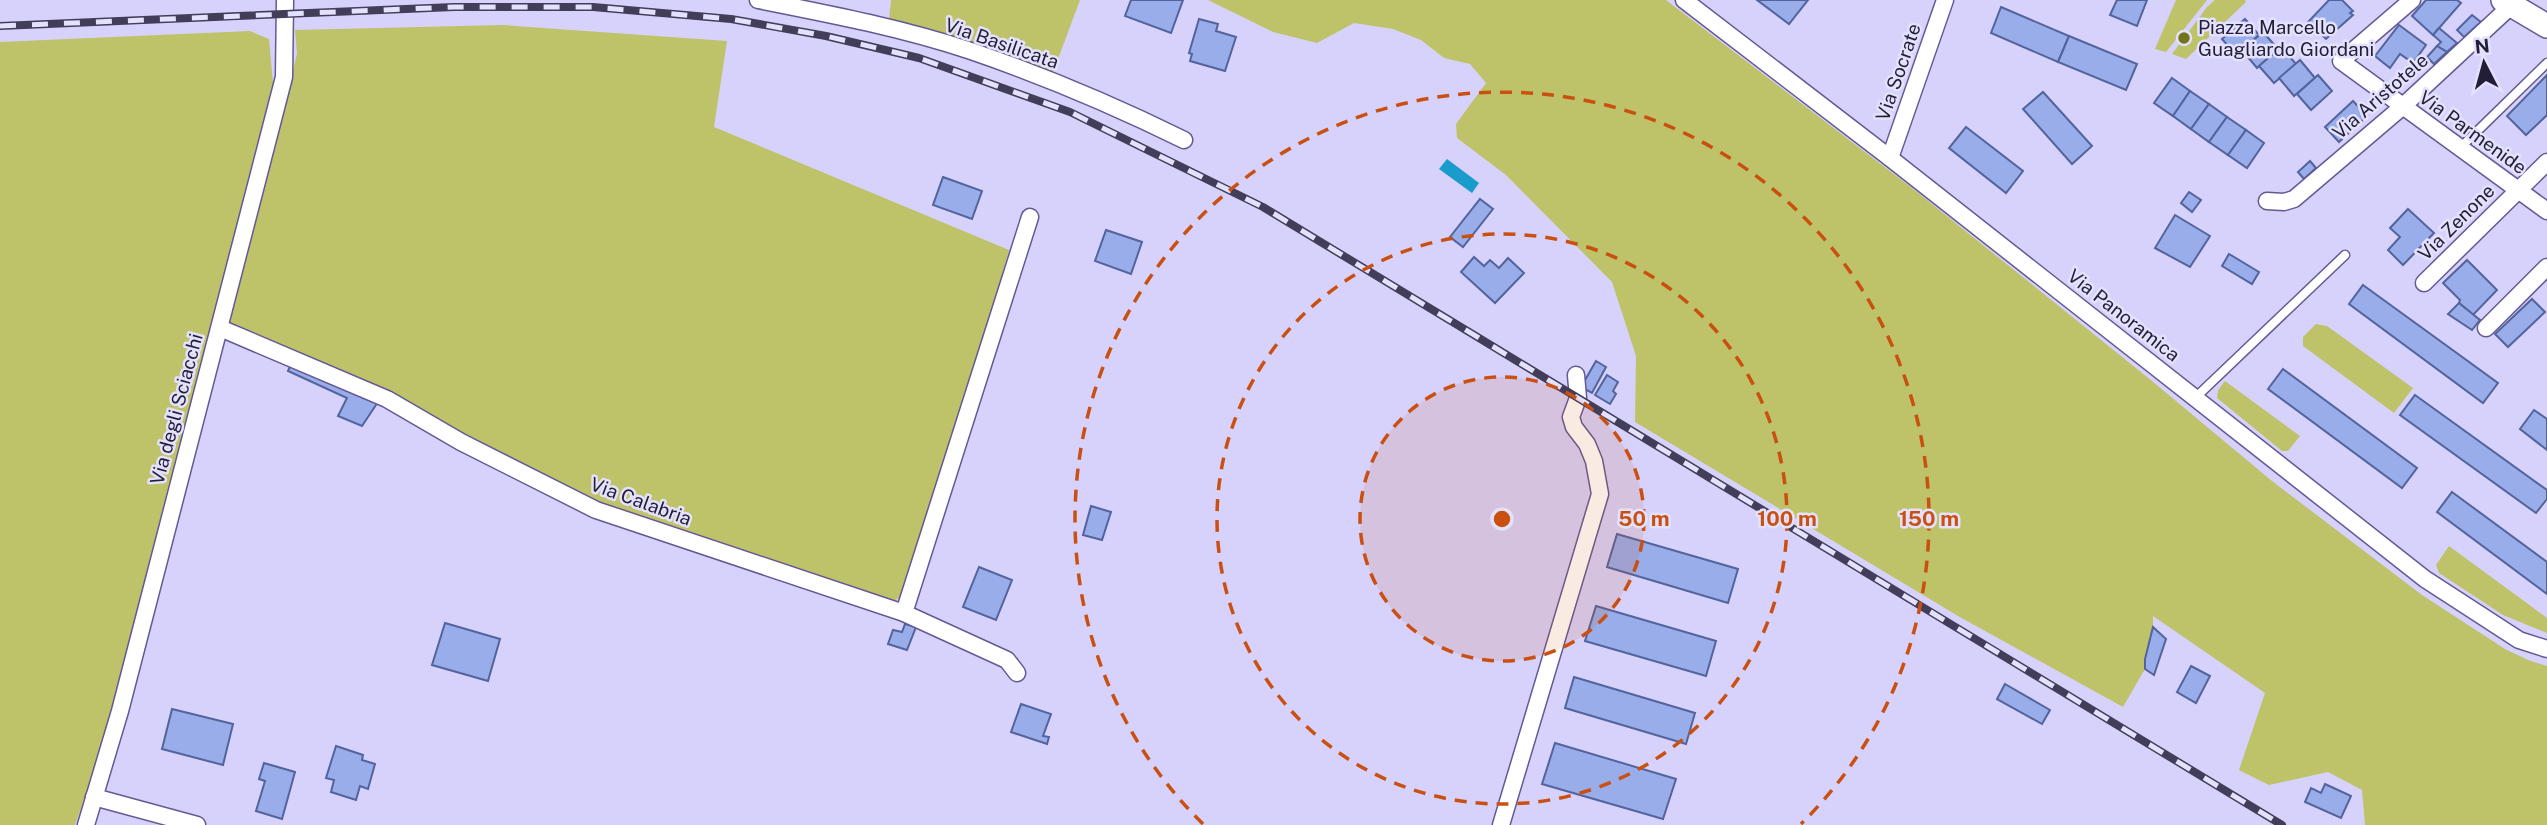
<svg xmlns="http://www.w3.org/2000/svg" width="2547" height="825" viewBox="0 0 2547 825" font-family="'Public Sans',sans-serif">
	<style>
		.green { fill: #bec269 }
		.water { fill: #199bcc }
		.building { fill: #99adeb; stroke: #53639c; stroke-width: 2 }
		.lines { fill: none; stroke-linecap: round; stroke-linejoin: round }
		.service-casing { stroke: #645994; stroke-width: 11 }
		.minor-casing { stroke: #645994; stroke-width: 19 }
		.secondary-casing { stroke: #645994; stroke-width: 26 }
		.service { stroke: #fff; stroke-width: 8 }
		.minor { stroke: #fff; stroke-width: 16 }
		.secondary { stroke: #fff; stroke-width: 23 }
		.rail-casing { stroke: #423d59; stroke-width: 8 }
		.rail { stroke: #e4e1fd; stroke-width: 5; stroke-dasharray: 16; stroke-linecap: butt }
		.ring { fill: none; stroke: #ca5012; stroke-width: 3.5; stroke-dasharray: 12 9 }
		.poi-dot { fill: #72741b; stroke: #e4e1fd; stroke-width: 2.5 }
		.labels { text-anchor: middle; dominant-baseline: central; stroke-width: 5; stroke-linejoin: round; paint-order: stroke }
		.poi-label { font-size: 19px; fill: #231e37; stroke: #e4e1fd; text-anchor: start }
		.street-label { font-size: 19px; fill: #231e37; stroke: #e4e1fd }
		.centre { fill: #ca5012; stroke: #e4e1fd; stroke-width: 3.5 }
		.ring-label { font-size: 21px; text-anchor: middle; font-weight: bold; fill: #ca5012; stroke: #e4e1fd; stroke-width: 5; stroke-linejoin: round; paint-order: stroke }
	</style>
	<rect width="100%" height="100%" fill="#d7d2fb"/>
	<g class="green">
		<polygon points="891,0 1080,0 1052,75 889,20"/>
		<polygon points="1208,0 1666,0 1912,188 2152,381 2272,481 2422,595 2505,649 2528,660 2547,666 2547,825 2365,825 2362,790 2328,772 2269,785 2239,770 2265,693 2153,616 2153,627 2145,659 2145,669 2123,707 1958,616 1635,422 1636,356 1612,282 1506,175 1457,138 1456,124 1486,83 1470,64 1444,58 1421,40 1393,29 1354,23 1317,43 1273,32"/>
		<polygon points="2176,0 2207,0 2166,52 2155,49"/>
		<polygon points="2215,0 2245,0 2246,2 2186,59 2172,54 2207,7"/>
		<polygon points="502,25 727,41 714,127 1009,250 993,308 902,597 890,602 808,571 604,508 235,329 229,323 297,54 295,30"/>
		<polygon points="250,31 269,39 273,83 103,745 75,825 0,825 0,42"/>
		<polygon points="2316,324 2327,326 2413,388 2394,413 2303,346 2303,337"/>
		<polygon points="2225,381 2300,436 2288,451 2282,451 2217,398 2218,390"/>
		<polygon points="2449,546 2547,618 2547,633 2503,615 2439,573 2436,565"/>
	</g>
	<polygon class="water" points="1447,159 1479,183 1472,193 1439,169"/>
	<g class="building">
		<polygon points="1131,0 1183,0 1171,33 1125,16"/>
		<polygon points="1757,0 1808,0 1789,24"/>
		<polygon points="2117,0 2147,0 2137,26 2110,15"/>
		<polygon points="2329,0 2342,0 2353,11 2350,13 2353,15 2326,39 2320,33 2318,35 2308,22"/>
		<polygon points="2426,0 2457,0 2461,3 2433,35 2412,16"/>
		<polygon points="2001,7 2069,36 2058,62 1991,33"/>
		<polygon points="2472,15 2481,22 2464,37 2457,30"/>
		<polygon points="1199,19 1218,24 1216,31 1236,37 1225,71 1190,61 1192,54 1189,53"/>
		<polygon points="2245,19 2259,35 2236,55 2222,39"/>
		<polygon points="2399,25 2426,45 2413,63 2400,54 2390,68 2375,56"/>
		<polygon points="2439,28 2457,43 2447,52 2437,46 2441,42 2433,35"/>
		<polygon points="2263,32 2278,49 2257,68 2242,50"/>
		<polygon points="2069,36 2137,64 2126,90 2058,62"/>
		<polygon points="2437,46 2447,52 2434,64 2427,57"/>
		<polygon points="2281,47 2296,64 2274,83 2259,66"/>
		<polygon points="2300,60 2315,78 2294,96 2279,78"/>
		<polygon points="2318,75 2332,91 2311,110 2297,94"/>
		<polygon points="2547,75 2547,115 2526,135 2507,116"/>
		<polygon points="2172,78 2190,91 2173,116 2154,103"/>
		<polygon points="2190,91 2209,104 2191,129 2173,116"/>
		<polygon points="2043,92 2092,146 2072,164 2023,109"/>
		<polygon points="2353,101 2367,116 2339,142 2325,127"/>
		<polygon points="2209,104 2227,117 2209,142 2191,129"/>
		<polygon points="2227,117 2246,130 2228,155 2209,142"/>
		<polygon points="1966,127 2023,171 2006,193 1949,148"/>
		<polygon points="2246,130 2264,143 2247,168 2228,155"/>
		<polygon points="2310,161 2316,168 2304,179 2298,172"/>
		<polygon points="943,177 982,191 972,219 933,205"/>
		<polygon points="2189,192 2201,200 2192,212 2181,203"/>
		<polygon points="1480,199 1493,209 1463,247 1450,237"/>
		<polygon points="2408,209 2434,233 2403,265 2388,250 2400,237 2390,228"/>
		<polygon points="2175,215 2210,236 2190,267 2155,248"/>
		<polygon points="1106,230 1142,242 1131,274 1095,261"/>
		<polygon points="2229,254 2259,272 2252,284 2222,266"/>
		<polygon points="1474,257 1484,266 1490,260 1499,268 1508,258 1524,273 1495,303 1461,272"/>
		<polygon points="2467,260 2497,290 2473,315 2459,303 2460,300 2443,283"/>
		<polygon points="2363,285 2498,383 2483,403 2349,304"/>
		<polygon points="2532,299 2545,312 2508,347 2495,334"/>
		<polygon points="2459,303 2480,320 2472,330 2448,314"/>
		<polygon points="1596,361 1606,367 1592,393 1581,387"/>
		<polygon points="292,362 377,398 376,405 362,426 338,416 347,398 288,371"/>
		<polygon points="2283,369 2417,468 2402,488 2268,389"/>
		<polygon points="1607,375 1618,382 1613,391 1616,394 1610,404 1595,395"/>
		<polygon points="2415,395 2547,490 2547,499 2536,513 2400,415"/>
		<polygon points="2534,410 2547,419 2547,450 2520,429"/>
		<polygon points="2452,492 2547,562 2547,594 2437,512"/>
		<polygon points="1091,506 1111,512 1102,540 1083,535"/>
		<polygon points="1617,534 1738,569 1728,603 1607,567"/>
		<polygon points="979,567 1012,580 996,620 963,607"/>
		<polygon points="1596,606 1716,641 1706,676 1585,641"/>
		<polygon points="445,623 500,639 488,681 432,665"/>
		<polygon points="905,624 916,627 907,650 888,644 893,630 902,632"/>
		<polygon points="2153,627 2166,639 2154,675 2145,669 2145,659"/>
		<polygon points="2191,666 2210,676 2196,703 2177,692"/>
		<polygon points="1574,677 1695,713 1686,744 1565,708"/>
		<polygon points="2005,684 2050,710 2042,724 1997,699"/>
		<polygon points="1021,704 1051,714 1043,736 1049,737 1047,744 1011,732"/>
		<polygon points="172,709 233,724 223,765 162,749"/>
		<polygon points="1555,743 1676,779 1663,819 1542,784"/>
		<polygon points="336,746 363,755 362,760 375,764 368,789 360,786 356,800 331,792 334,780 326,778"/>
		<polygon points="264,763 295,772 282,819 256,811 265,781 259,779"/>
		<polygon points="2325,784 2351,796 2341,818 2305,802 2311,788 2321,793"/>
	</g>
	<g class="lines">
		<g class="service-casing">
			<g id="service">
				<polyline points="2461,147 2547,63"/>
				<polyline points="2195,398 2345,255"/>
			</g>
		</g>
		<g class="minor-casing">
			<g id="minor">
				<path d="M 758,0 C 829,14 902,28 971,51 C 1044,76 1115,106 1184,140"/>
				<polyline points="1684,0 1890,158 2425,579 2519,640 2547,649"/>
				<polyline points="2412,0 2341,61 2547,211"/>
				<polyline points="1890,158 1945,0"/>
				<polyline points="2267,201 2284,202 2294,199 2402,107 2512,5"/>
				<polyline points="2424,283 2547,162"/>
				<polyline points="220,328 387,399 461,442 596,510 904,613 1007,660 1017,673"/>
				<polyline points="2486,328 2547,267"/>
				<polyline points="904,613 1030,217"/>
				<polyline points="94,797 197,825"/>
				<polyline points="86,825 120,711 284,77 285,0"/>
				<polyline points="1501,825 1600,494 1594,461 1587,444 1574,427 1571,417 1578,398 1576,375"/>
			</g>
		</g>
		<g class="secondary-casing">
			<polyline id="secondary" points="2503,0 2547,26"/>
		</g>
		<use href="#service" class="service"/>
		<use href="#minor" class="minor"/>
		<use href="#secondary" class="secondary"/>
		<g class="rail-casing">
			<polyline id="rail" points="0,26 454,7 593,7 731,19 826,36 919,58 1070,112 1263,207 2282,825"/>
		</g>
		<use href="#rail" class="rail"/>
	</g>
	<circle cx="1502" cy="519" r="142" fill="#ca5012" fill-opacity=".12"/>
	<g class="ring">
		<circle cx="1502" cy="519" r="142"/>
		<circle cx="1502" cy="519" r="285"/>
		<path d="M1203 824A427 427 0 1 1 1801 824"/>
	</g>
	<circle class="poi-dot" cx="2184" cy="38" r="7"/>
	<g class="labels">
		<g class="poi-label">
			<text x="2198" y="27">Piazza Marcello<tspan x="2198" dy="22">Guagliardo Giordani</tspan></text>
		</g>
		<g class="street-label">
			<text transform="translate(1002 43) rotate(19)">Via Basilicata</text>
			<text transform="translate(1898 72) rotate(-71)">Via Socrate</text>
			<text transform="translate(2380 96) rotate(-41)">Via Aristotele</text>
			<text transform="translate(2473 132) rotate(36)">Via Parmenide</text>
			<text transform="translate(2456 222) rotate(-45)">Via Zenone</text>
			<text transform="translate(2124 315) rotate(38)">Via Panoramica</text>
			<text transform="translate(176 409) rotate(-75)">Via degli Sciacchi</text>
			<text transform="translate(641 501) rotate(20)">Via Calabria</text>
		</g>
	</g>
	<circle cx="1502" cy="519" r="10" class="centre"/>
	<g class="ring-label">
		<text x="1644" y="526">50 m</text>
		<text x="1787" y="526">100 m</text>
		<text x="1929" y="526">150 m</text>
	</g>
	<g transform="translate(2484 63) rotate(354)" stroke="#e4e1fd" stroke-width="5" paint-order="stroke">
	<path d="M0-5L12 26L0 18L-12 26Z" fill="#231e37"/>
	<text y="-10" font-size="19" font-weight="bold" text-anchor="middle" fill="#231e37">N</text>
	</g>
</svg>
